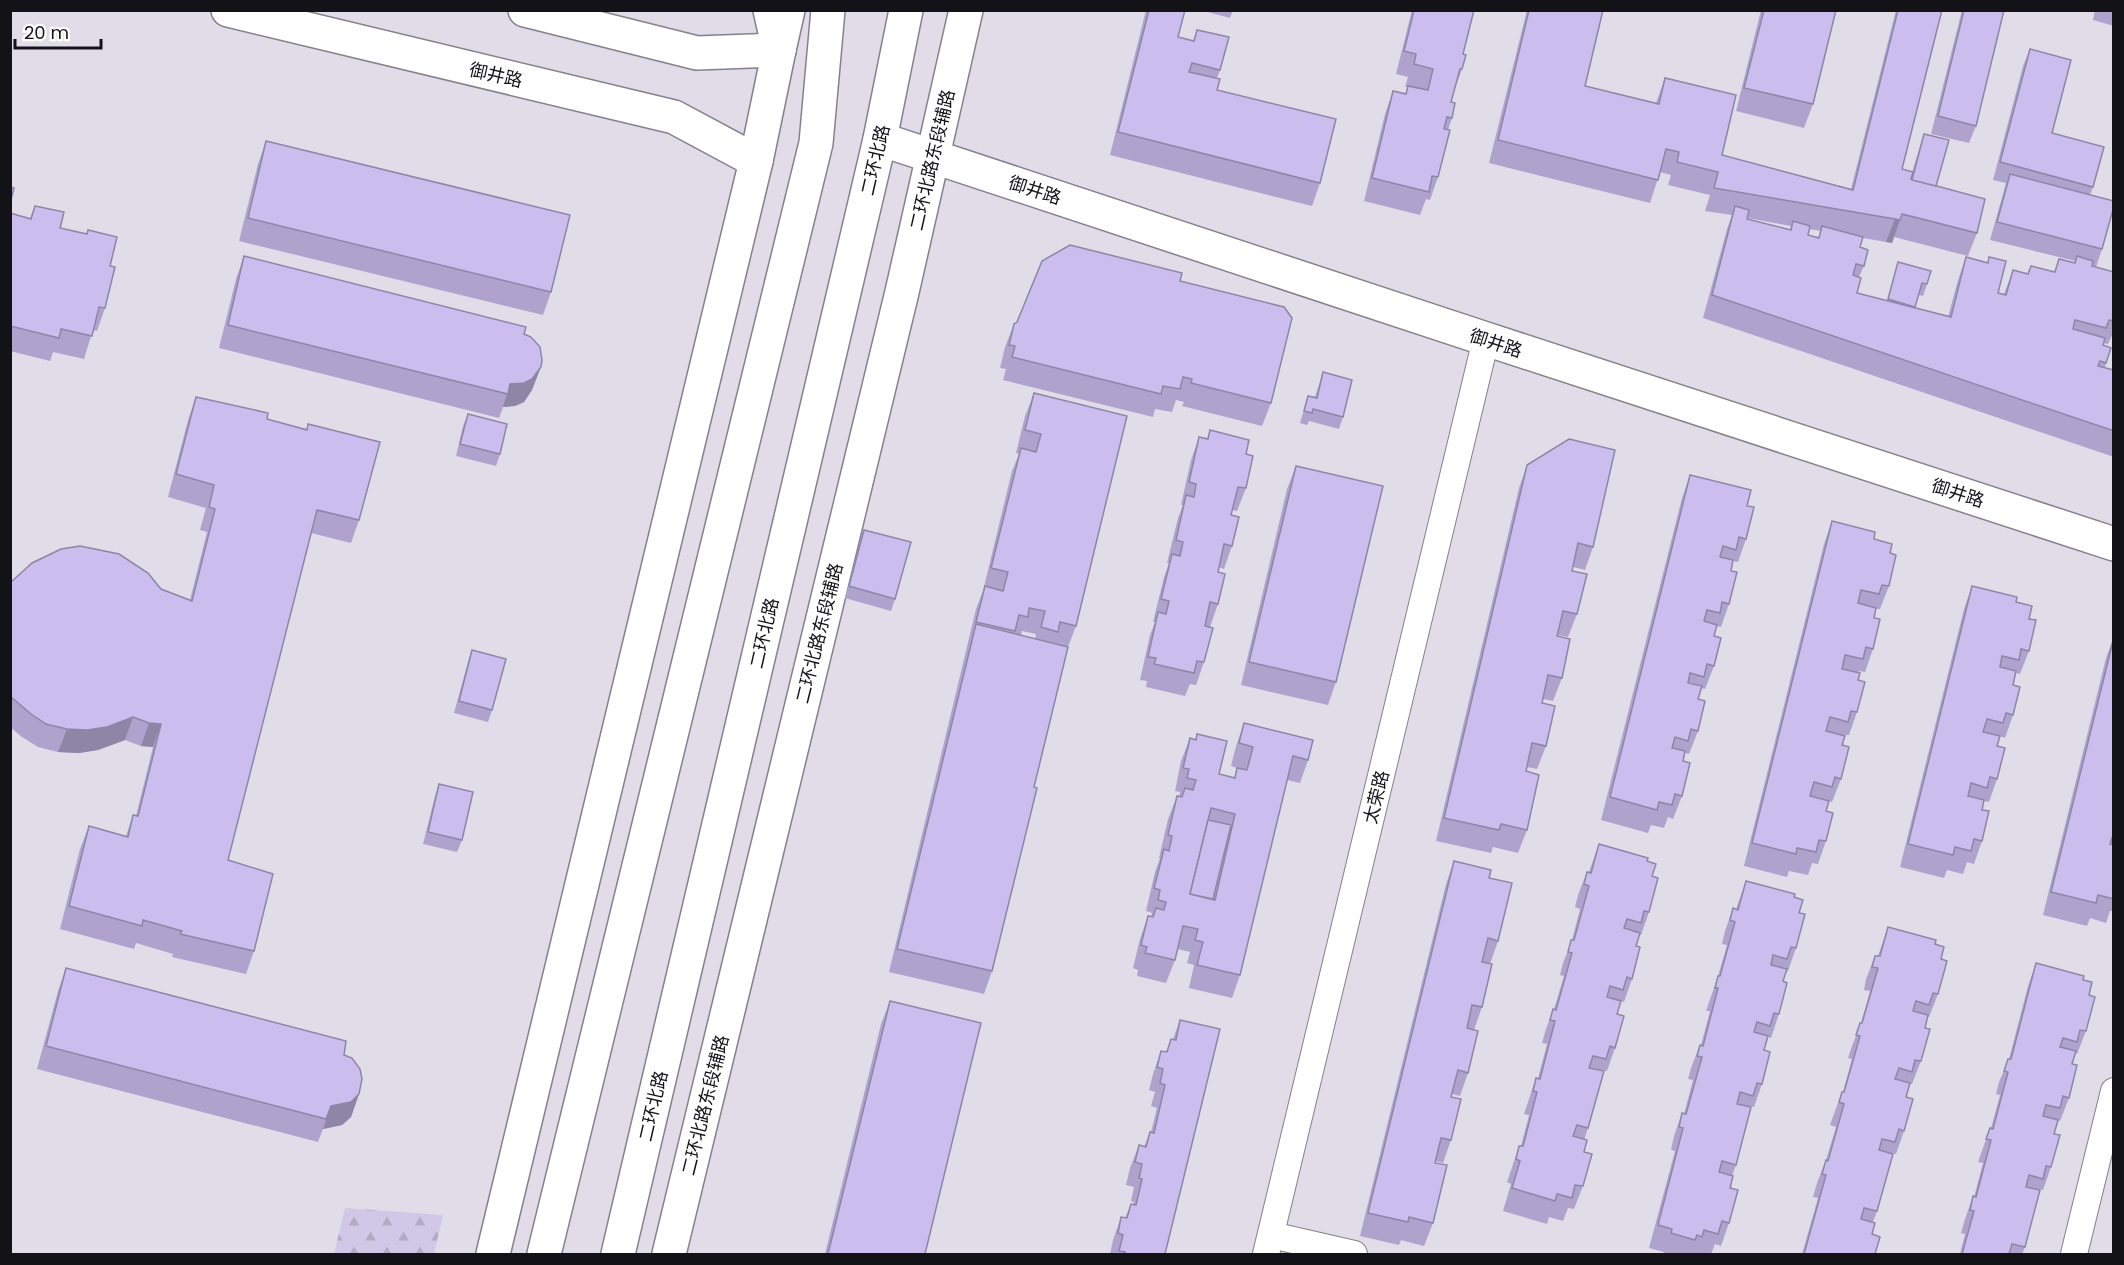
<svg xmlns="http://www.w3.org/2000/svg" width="2124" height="1265" viewBox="0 0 2124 1265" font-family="Poppins,'Noto Sans SC',sans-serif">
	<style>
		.forest { fill: url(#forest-firs) }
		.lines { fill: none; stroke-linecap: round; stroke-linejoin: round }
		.street-casing { stroke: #84818d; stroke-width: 28 }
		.secondary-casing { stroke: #84818d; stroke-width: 36 }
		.highway-casing { stroke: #84818d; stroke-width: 36 }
		.street { stroke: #fff; stroke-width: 26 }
		.secondary { stroke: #fff; stroke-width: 33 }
		.highway { stroke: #fff; stroke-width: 33 }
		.wall { fill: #afa3ce; fill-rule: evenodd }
		.shaded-wall { fill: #8e85a7 }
		.building { fill: #cbbeef; stroke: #8e85a7; stroke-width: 1.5; fill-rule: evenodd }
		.labels { text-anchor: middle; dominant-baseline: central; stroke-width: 6; stroke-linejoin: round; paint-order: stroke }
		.street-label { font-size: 18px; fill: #131216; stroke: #fff }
	</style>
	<defs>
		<pattern id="forest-firs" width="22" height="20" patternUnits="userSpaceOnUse" patternTransform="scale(1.5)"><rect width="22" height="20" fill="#d0c8e6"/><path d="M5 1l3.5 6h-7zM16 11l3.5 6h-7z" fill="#b2abc5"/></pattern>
	</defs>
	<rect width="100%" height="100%" fill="#e0dde9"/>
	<polygon class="forest" points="345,1208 443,1215 434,1254 334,1254"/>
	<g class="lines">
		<g class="street-casing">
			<g id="street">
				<polyline points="1271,1235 1354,1254"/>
				<polyline points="1266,1254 1486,339"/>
				<polyline points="2074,1254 2114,1091"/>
			</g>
		</g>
		<g class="secondary-casing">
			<g id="secondary">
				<polyline points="228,10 674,117 756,161"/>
				<polyline points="525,10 697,53 779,50"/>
				<polyline points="880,139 1486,339 2114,544"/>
				<polyline points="493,1254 756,161 779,50 770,10"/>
				<polyline points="669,1254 902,292 966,10"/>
			</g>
		</g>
		<g class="highway-casing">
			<g id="highway">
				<polyline points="779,50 788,10"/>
				<polyline points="544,1254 816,143 828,10"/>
				<polyline points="618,1254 880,139 906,10"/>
			</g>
		</g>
		<use href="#street" class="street"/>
		<use href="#secondary" class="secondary"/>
		<use href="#highway" class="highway"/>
	</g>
	<g class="wall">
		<polygon points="1146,10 1185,10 1178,37 1193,41 1197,30 1220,70 1217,78 1217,90 1320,183 1312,206 1110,155"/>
		<polygon points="1200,10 1233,10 1230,18"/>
		<polygon points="1412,10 1474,10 1463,54 1462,69 1454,91 1451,102 1452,118 1448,130 1438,177 1430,200 1426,199 1420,215 1364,201 1385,114 1393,91 1405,94 1408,87 1405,87 1408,77 1396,74"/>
		<path d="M 1527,10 L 1603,10 L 1585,86 L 1656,103 L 1665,78 L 1722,155 L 1851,189 L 1896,10 L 1942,10 L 1902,169 L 1912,172 L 1920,146 L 1924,134 L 1936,186 L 1977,233 L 1968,256 L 1894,237 L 1892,243 L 1863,238 L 1860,247 L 1864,266 L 1859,277 L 1857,293 L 1887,301 L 1898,262 L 1927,284 L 1923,296 L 1919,295 L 1915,308 L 1948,317 L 1958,280 L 1966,257 L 1987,263 L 1989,257 L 1998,293 L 2004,294 L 2013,270 L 2028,274 L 2054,272 L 2059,259 L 2074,263 L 2075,261 L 1990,240 L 2006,183 L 1993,180 L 2023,66 L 2030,49 L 2052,133 L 2093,187 L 2090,195 L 2102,249 L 2096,267 L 2092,266 L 2114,272 L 2114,331 L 2108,344 L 2103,343 L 2103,345 L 2106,363 L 2105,368 L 2114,370 L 2114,457 L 1703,318 L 1727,229 L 1732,215 L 1705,211 L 1710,195 L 1668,185 L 1671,175 L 1660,172 L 1650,203 L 1489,163 ZM 1747,218 L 1791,226 L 1790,230 L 1747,219 ZM 1809,229 L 1821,231 L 1818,238 L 1808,235 Z"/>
		<polygon points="1761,10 1836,10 1813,104 1804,128 1736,111"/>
		<polygon points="1962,10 2004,10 1976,126 1969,143 1931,134"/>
		<polygon points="2095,10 2114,10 2114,26 2093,20"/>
		<polygon points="266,141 551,292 543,315 239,241 258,164"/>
		<polygon points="35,206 60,228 110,266 105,308 97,331 93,330 84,359 53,352 50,361 10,351 10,213 30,218"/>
		<polygon points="244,256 524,334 532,390 524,402 515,406 503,407 499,418 219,348 236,279"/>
		<polygon points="1180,281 1271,403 1262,426 1182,406 1184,402 1176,400 1172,412 1155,409 1153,417 1003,380 1006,369 1000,368 1005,347 1014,324"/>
		<polygon points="1323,372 1343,417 1339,429 1309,421 1307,425 1300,423 1308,396 1315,397"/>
		<path d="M 1034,393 L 1076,626 L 1068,647 L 1034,787 L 992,971 L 984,994 L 889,972 L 976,609 L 983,591 L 1012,471 L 1019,454 L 1016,453 L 1025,416 ZM 1022,631 L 1036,634 L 1035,639 L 1021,636 Z"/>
		<polygon points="196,397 267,419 307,429 308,424 359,520 351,543 311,533 228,860 254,951 246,974 172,957 173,954 136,943 134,949 60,929 80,849 89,826 126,836 133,815 136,816 153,747 141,746 125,740 98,750 79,753 58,752 38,747 22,737 10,727 10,583 161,589 190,600 207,532 200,530 206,508 168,497 188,420"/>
		<polygon points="468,414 500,454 496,466 456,456 463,426"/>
		<polygon points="1210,430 1246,454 1246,488 1237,511 1232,510 1231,515 1232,546 1224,569 1219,567 1218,572 1218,604 1210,627 1204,662 1196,685 1190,684 1185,696 1146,687 1147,681 1140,680 1150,635 1155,622 1153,622 1164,577 1169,563 1167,563 1178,518 1183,505 1181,505 1191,460 1199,437 1207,439"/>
		<polygon points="1527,465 1593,547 1585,570 1573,567 1572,571 1577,614 1568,637 1558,635 1562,678 1553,701 1543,699 1542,703 1546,746 1537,769 1527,767 1526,771 1527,830 1518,853 1493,847 1491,853 1436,841 1519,488"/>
		<polygon points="1296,466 1336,682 1328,705 1241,685 1287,489"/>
		<polygon points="1690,475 1747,506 1746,539 1738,562 1733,561 1731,571 1729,604 1721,627 1717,626 1714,636 1714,666 1705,689 1701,688 1698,699 1698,731 1689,754 1685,753 1683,761 1682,796 1673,819 1668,817 1664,828 1651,825 1648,833 1601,820 1682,498"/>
		<polygon points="1832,521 1874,539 1890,553 1889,586 1880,609 1876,609 1874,618 1873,649 1865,672 1859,671 1858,673 1857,712 1849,735 1844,735 1844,736 1841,779 1832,802 1829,801 1826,811 1826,841 1818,864 1812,863 1808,875 1789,871 1787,877 1744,866 1824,544"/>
		<polygon points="864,530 895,599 891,611 845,598 860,542"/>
		<polygon points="1972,586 2016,602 2029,651 2020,674 2016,673 2013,685 2013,715 2005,738 2000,736 1997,746 1997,779 1989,802 1984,801 1982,810 1982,841 1974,864 1967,862 1963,874 1947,870 1944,878 1900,867 1964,609"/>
		<polygon points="2114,636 2114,911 2110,911 2106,923 2090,918 2087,926 2043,915 2106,658"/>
		<polygon points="472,650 492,710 488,722 454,713 468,662"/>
		<polygon points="1244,723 1308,760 1300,783 1287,780 1240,975 1232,998 1189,988 1194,965 1187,963 1190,952 1177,949 1175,960 1166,983 1137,976 1138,970 1133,968 1140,939 1148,916 1151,917 1152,913 1146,911 1155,872 1160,858 1159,858 1168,819 1177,796 1179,797 1180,792 1175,791 1181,761 1190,738 1195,740 1197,734 1219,774 1234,778 1237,768 1231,766 1236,746"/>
		<polygon points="439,784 462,840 457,852 423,844 435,796"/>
		<polygon points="1599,844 1647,861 1652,876 1649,912 1641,935 1639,935 1636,946 1632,979 1624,1002 1621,1001 1617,1014 1615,1048 1607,1071 1602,1070 1602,1071 1588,1128 1584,1140 1583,1186 1574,1209 1568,1208 1563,1221 1549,1217 1547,1224 1503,1211 1511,1184 1507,1182 1519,1146 1521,1146 1529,1115 1524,1114 1536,1078 1538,1078 1547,1044 1542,1043 1545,1032 1553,1009 1554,1009 1564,976 1560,975 1563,963 1572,940 1580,909 1575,907 1578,895 1587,872 1589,872"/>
		<polygon points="1454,861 1489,878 1498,941 1490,964 1482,1007 1474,1030 1468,1073 1460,1096 1452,1094 1451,1097 1451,1140 1443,1163 1435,1161 1433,1223 1424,1246 1401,1240 1399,1245 1360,1236 1446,884"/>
		<polygon points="1746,881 1794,897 1799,913 1796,948 1788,971 1786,971 1783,981 1779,1014 1771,1038 1768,1037 1764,1050 1762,1084 1754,1107 1749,1106 1749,1107 1736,1165 1732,1176 1729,1223 1721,1246 1715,1244 1711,1254 1701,1254 1696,1253 1696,1254 1663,1254 1664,1252 1649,1248 1675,1151 1671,1150 1674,1136 1682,1113 1684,1114 1693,1080 1688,1079 1691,1068 1700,1045 1701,1045 1710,1011 1706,1011 1718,976 1727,945 1722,944 1725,931 1733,908 1736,909"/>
		<polygon points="1888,927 1935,944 1941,959 1938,994 1929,1017 1928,1017 1925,1028 1921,1061 1912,1084 1910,1084 1906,1097 1904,1131 1896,1154 1891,1153 1891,1154 1877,1211 1873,1222 1872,1234 1875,1254 1802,1254 1818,1198 1813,1197 1817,1183 1826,1160 1836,1127 1830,1125 1842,1092 1843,1092 1852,1059 1848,1058 1852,1046 1861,1023 1870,991 1864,990 1866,979 1875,956 1878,956"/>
		<polygon points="2036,963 2083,980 2089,995 2086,1031 2077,1054 2075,1053 2072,1064 2069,1098 2060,1121 2058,1120 2054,1134 2051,1167 2043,1190 2039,1189 2038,1190 2025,1247 2022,1254 1960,1254 1965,1234 1961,1233 1965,1219 1973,1196 1974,1197 1983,1163 1978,1162 1990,1128 1991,1128 2000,1095 1996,1094 1999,1082 2009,1059 2028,986"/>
		<polygon points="66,968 344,1055 359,1094 351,1117 342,1125 323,1129 318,1142 37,1069 58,991"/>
		<polygon points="890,1001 925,1254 825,1254 881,1024"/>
		<polygon points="1180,1020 1165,1254 1110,1254 1113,1240 1121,1217 1125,1218 1131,1204 1133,1204 1134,1202 1131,1201 1134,1187 1126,1185 1130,1168 1139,1145 1144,1147 1150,1132 1151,1132 1157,1108 1151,1106 1155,1092 1149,1090 1153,1074 1161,1051 1166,1052 1171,1039 1173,1039"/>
	</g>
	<g class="shaded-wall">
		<polygon points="1895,219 1900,220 1892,243 1886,242"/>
		<polygon points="541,367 532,390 524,402 515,406 503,407 510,384"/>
		<polygon points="133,717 125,740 98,750 79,753 58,752 67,729"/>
		<polygon points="149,723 161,724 153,747 141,746"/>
		<polygon points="359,1094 351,1117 342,1125 323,1129 331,1106"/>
	</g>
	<g class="building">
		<polygon points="1149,10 1185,10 1178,37 1194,41 1197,30 1229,37 1220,70 1192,63 1189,72 1220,79 1217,90 1336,119 1320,183 1118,132"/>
		<polygon points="1414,10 1474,10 1463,54 1466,55 1462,69 1460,69 1451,102 1455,103 1452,118 1447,117 1444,129 1450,130 1438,177 1432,176 1429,192 1372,178 1393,91 1406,94 1408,86 1428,90 1433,69 1414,64 1416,54 1404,51"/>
		<polygon points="1529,10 1603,10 1585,86 1659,104 1665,78 1736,95 1722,155 1853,190 1898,10 1942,10 1902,169 1913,172 1911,179 1985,199 1977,233 1902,214 1900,220 1895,219 1714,188 1718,172 1677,162 1679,152 1666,149 1658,180 1498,140"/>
		<polygon points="1764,10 1836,10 1813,104 1744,88"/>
		<polygon points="1964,10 2004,10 1976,126 1938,116"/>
		<polygon points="2030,49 2071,60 2052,133 2104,147 2093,187 2000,162"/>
		<polygon points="1924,134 1949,140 1936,186 1912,180"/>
		<polygon points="266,141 570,215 551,292 248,218"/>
		<polygon points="2010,174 2114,201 2114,206 2102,249 1997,222"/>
		<polygon points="10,187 14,188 10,204"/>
		<polygon points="35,206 64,212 60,228 87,234 88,230 117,237 110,266 115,267 105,308 99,307 92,336 61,329 59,338 10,326 10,213 31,219"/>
		<polygon points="1735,206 1749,210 1747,219 1791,230 1793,221 1810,226 1808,235 1819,238 1822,226 1863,237 1860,247 1868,250 1864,266 1856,264 1853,275 1861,278 1857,293 1951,317 1966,257 1988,263 1989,257 2006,261 1998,293 2006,295 2013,270 2028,274 2031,266 2055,272 2059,259 2075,263 2077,256 2093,261 2092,266 2114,272 2114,321 2109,320 2106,328 2075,320 2073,329 2105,338 2103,345 2111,348 2106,363 2100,361 2098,366 2114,370 2114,431 1712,295"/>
		<polygon points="1070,245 1182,273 1180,281 1284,307 1292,318 1271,403 1191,383 1192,379 1183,377 1180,389 1163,386 1161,394 1012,357 1015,346 1009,345 1014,324 1017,322 1042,261"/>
		<polygon points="244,256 526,327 524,334 531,337 540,347 542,360 541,367 532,379 524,383 510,384 508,394 228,325"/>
		<polygon points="1898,262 1931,271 1927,284 1922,283 1915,307 1888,299"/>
		<polygon points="1323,372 1352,380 1343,417 1313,409 1312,413 1304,411 1308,396 1317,398"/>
		<polygon points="1034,393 1127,416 1076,626 1060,622 1058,632 1041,627 1045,611 1029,608 1028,617 1019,615 1015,631 976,622 985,586 1003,591 1008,572 991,568 1021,448 1036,452 1041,434 1025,430"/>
		<polygon points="196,397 268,413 267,419 307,430 308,424 380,442 359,520 317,510 228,860 273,874 254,951 180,934 182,931 143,920 142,926 69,906 89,826 128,837 133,815 138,816 161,724 149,723 133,717 107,727 87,730 67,729 46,724 31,714 10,696 10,583 32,563 61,549 80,546 119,554 148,573 161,589 192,601 215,509 209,507 214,485 176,474"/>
		<polygon points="468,414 507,424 500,454 460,444"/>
		<polygon points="1210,430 1249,440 1246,454 1253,456 1246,488 1238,487 1231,515 1239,517 1232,546 1224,544 1218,572 1225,574 1218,604 1210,602 1205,626 1213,628 1204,662 1197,661 1194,673 1154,664 1156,658 1148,657 1158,612 1166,614 1169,601 1161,599 1172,554 1180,556 1183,542 1176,540 1186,495 1194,497 1196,484 1189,482 1199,437 1208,439"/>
		<polygon points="1569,439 1615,450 1593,547 1578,543 1572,571 1587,574 1577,614 1563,611 1559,628 1557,636 1570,639 1562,678 1548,675 1542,703 1555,706 1546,746 1532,743 1526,771 1539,775 1527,830 1501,824 1499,830 1444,818 1527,465"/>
		<polygon points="1296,466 1383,486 1336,682 1249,662"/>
		<polygon points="1690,475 1751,490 1747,506 1754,507 1746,539 1739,537 1736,550 1723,546 1720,557 1733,560 1731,571 1737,572 1729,604 1722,602 1720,613 1707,610 1704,621 1717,625 1714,636 1721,638 1714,666 1707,664 1704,677 1690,673 1688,683 1702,686 1698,699 1705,701 1698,731 1691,729 1688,741 1675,737 1672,748 1685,751 1683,761 1690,763 1682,796 1675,794 1672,805 1659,802 1657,810 1610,797"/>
		<polygon points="1832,521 1875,532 1874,539 1892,544 1890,553 1896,555 1889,586 1882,585 1879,594 1861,590 1858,603 1876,608 1874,618 1880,619 1873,649 1866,647 1863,659 1845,655 1842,669 1860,673 1858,680 1865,682 1857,712 1851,711 1848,722 1830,717 1826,731 1845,736 1842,745 1849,747 1841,779 1835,777 1832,787 1814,782 1810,796 1829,801 1826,811 1833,813 1826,841 1819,840 1816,852 1797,848 1796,854 1752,843"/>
		<polygon points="864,530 911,542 895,599 849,586"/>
		<polygon points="1972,586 2017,597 2016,602 2032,606 2029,619 2036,620 2029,651 2021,649 2019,660 2002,656 2000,667 2016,671 2013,685 2020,687 2013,715 2006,713 2003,723 1987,719 1983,732 2000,736 1997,746 2005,748 1997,779 1990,777 1987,788 1971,783 1968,796 1984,800 1982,810 1989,811 1982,841 1974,839 1971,851 1955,847 1953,855 1908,844"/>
		<polygon points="976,624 1068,647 1034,787 1037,788 992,971 897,949"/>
		<polygon points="2114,637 2114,832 2110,844 2114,845 2114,899 2098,895 2096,903 2051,892"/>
		<polygon points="472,650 506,659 492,710 459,701"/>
		<path d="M 1244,723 L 1313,740 L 1308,760 L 1293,756 L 1240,975 L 1197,965 L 1203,942 L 1195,940 L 1198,929 L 1183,926 L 1175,960 L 1145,953 L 1147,947 L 1141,945 L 1148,916 L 1153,917 L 1156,908 L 1164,910 L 1166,902 L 1158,900 L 1160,890 L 1154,888 L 1164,849 L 1169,851 L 1172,836 L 1168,835 L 1177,796 L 1182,797 L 1185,788 L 1193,790 L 1196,780 L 1187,778 L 1189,769 L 1183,768 L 1190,738 L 1196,740 L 1197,734 L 1227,741 L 1219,774 L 1235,778 L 1237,768 L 1247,770 L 1253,747 L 1239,743 ZM 1211,808 L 1235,814 L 1215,900 L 1190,894 Z"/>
		<polygon points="439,784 473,792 462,840 428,832"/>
		<polygon points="1208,820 1231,825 1213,899 1190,894"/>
		<polygon points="1599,844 1648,858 1647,861 1656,864 1652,876 1658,878 1649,912 1644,911 1641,923 1627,919 1624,928 1640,933 1636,946 1640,947 1632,979 1627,977 1623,990 1610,986 1607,997 1621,1001 1617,1014 1624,1016 1615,1048 1610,1046 1606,1059 1593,1056 1589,1068 1604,1071 1588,1128 1577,1125 1573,1136 1587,1140 1584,1152 1592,1154 1583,1186 1575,1185 1572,1198 1557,1194 1555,1201 1512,1188 1520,1161 1516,1159 1519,1146 1523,1146 1537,1092 1533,1091 1536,1078 1540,1079 1555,1021 1550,1020 1553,1009 1556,1010 1572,953 1568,952 1571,940 1574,940 1589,886 1584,884 1587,872 1591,873"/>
		<polygon points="1454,861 1491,870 1489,878 1512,883 1498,941 1488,938 1482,962 1492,964 1482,1007 1472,1005 1467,1028 1478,1031 1468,1073 1458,1070 1451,1097 1461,1099 1451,1140 1441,1138 1435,1163 1447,1165 1433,1223 1409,1217 1408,1222 1368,1213"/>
		<polygon points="1746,881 1795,894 1794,897 1803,900 1799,913 1805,914 1796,948 1791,947 1787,959 1773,955 1771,965 1787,969 1783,981 1787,983 1779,1014 1774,1013 1770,1026 1757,1022 1754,1032 1768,1036 1764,1050 1770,1052 1762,1084 1757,1083 1753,1096 1740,1092 1737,1104 1751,1107 1736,1165 1722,1161 1719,1172 1733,1176 1730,1188 1738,1190 1729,1223 1722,1221 1718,1234 1704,1230 1702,1237 1697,1235 1695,1240 1671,1233 1672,1229 1658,1225 1683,1128 1679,1127 1682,1113 1686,1114 1702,1057 1697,1056 1700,1045 1703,1046 1718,988 1715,988 1718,976 1720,976 1735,922 1730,920 1733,908 1738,910"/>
		<polygon points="1888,927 1936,940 1935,944 1944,947 1941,959 1947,961 1938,994 1933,993 1929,1005 1916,1001 1913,1011 1928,1015 1925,1028 1930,1029 1921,1061 1915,1060 1912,1072 1899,1068 1895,1079 1910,1083 1906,1097 1913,1099 1904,1131 1899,1129 1895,1142 1882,1139 1879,1150 1893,1154 1877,1211 1864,1208 1861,1219 1875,1223 1872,1234 1880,1237 1875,1254 1804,1254 1826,1175 1822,1174 1826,1160 1828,1161 1844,1104 1839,1102 1842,1092 1844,1092 1860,1036 1856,1035 1860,1023 1862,1023 1878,968 1872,967 1875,956 1880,956"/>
		<polygon points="2036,963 2084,976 2083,980 2092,982 2089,995 2095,997 2086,1031 2080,1030 2077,1042 2063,1038 2060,1047 2076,1051 2072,1064 2077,1065 2069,1098 2063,1096 2060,1108 2046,1105 2043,1116 2058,1120 2054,1134 2060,1135 2051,1167 2046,1166 2043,1179 2029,1175 2026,1187 2040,1190 2025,1247 2012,1244 2009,1254 1962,1254 1974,1211 1970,1210 1973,1196 1976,1197 1991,1140 1986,1139 1990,1128 1993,1129 2008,1072 2004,1071 2008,1059 2011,1059"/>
		<polygon points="66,968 346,1041 344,1055 352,1058 360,1069 362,1079 359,1094 351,1102 331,1106 326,1119 46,1046"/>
		<polygon points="890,1001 981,1023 925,1254 828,1254"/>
		<polygon points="1180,1020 1220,1029 1165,1254 1125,1254 1125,1252 1119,1251 1123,1235 1118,1233 1121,1217 1127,1218 1131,1204 1136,1205 1142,1179 1139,1178 1142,1164 1135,1162 1139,1145 1146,1147 1150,1132 1154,1133 1165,1085 1160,1083 1163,1069 1157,1067 1161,1051 1167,1052 1171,1039 1176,1040"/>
	</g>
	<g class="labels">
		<g class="street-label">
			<text transform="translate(496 75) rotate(13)">御井路</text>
			<text transform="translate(875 160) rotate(-77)">二环北路</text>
			<text transform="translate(932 160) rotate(-77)">二环北路东段辅路</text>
			<text transform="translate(1035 190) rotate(18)">御井路</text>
			<text transform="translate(1496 343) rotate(18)">御井路</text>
			<text transform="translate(1958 493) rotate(18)">御井路</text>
			<text transform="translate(764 633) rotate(-77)">二环北路</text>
			<text transform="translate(819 633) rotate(-76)">二环北路东段辅路</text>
			<text transform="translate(1376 797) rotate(-76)">太荣路</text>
			<text transform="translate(705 1105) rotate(-76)">二环北路东段辅路</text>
			<text transform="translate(653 1106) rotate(-77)">二环北路</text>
		</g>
	</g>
	<rect width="2124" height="1265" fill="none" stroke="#131216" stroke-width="24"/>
	<path d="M15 39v9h86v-9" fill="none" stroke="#131216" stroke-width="3"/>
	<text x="24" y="39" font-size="18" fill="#131216" stroke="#ffffff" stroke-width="4.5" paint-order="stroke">20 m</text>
</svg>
